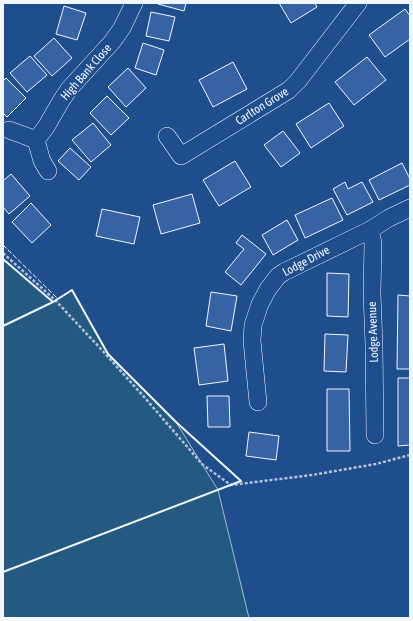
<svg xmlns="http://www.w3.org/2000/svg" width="413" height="621" viewBox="0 0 413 621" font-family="'Asap Condensed',sans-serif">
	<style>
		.green { fill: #245a82; stroke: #a8bbd7 }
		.building { fill: #3563a3; stroke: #f2f6ff }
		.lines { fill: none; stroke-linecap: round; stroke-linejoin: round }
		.minor-casing { stroke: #f2f6ff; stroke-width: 18 }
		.path { stroke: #b3c4dc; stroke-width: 2.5; stroke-dasharray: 3 2; stroke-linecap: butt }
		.minor { stroke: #1f4e8c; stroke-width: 17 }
		.fence { stroke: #f2f6ff; stroke-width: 1; stroke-dasharray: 5 2; stroke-linecap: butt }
		.wall { stroke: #f2f6ff; stroke-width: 2 }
		.labels { text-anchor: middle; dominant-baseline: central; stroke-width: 3; stroke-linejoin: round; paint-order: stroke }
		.street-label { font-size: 12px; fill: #f2f6ff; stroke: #1f4e8c }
	</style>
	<rect width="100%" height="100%" fill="#1f4e8c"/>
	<polygon class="green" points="3,259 53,302 72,290 108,354 176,422 218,490 249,618 3,618"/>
	<g class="building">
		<polygon points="159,3 186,3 184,11 158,4"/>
		<polygon points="279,3 315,3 317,7 291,23"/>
		<polygon points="64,6 86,13 77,40 56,34"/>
		<polygon points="405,9 410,16 410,39 385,57 369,35"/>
		<polygon points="151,12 175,17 169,41 146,36"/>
		<polygon points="54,38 72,58 52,76 34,56"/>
		<polygon points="143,43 164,50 156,75 135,68"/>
		<polygon points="30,56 47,75 27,92 10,73"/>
		<polygon points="367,57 386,80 354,105 335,82"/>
		<polygon points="233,62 247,89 213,107 199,80"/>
		<polygon points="128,68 146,88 126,107 108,87"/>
		<polygon points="6,78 26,98 7,117 3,113 3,81"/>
		<polygon points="107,96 129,118 111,135 90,113"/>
		<polygon points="329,103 344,126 311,148 296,124"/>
		<polygon points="93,123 111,145 91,162 72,140"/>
		<polygon points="283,131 300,153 281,167 264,145"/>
		<polygon points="70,148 91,167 79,180 58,161"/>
		<polygon points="235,161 251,187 219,206 203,180"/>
		<polygon points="402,163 410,179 410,185 379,200 369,180"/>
		<polygon points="11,174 30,196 9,214 3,207 3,181"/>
		<polygon points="345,182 348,189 362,182 373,202 347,215 333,189"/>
		<polygon points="192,194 200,223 161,234 153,205"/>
		<polygon points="332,198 343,220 305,238 295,215"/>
		<polygon points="31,203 51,225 32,243 12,222"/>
		<polygon points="102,209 140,217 134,244 96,236"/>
		<polygon points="287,220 298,240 273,255 262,235"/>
		<polygon points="242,235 266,254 241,285 225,272 244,249 236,243"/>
		<polygon points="327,273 349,274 348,317 327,316"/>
		<polygon points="211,292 237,296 231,331 206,326"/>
		<polygon points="398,295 410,296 410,369 397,369"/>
		<polygon points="325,334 348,335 346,372 324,371"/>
		<polygon points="224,344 228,381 199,385 194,348"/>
		<polygon points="398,378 410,378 410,445 398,446"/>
		<polygon points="327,389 349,389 350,451 327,451"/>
		<polygon points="207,396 229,396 230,427 208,427"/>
		<polygon points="249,432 279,436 276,460 246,456"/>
	</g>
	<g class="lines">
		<g class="minor-casing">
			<g id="minor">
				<polyline points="9,130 23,135 36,140 42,161 48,171"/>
				<polyline points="167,136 181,156 289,90 298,81 358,3"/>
				<polyline points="36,140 46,127 61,101 69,89 112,42 122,28 134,3"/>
				<polyline points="370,230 373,243 372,294 374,345 375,435"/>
				<polyline points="258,402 252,341 253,325 260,304 268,289 278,276 284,272 370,230 389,218 410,208"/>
			</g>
		</g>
		<polyline class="path" points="3,253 55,300 100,348 145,398 203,465 231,485 312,475 376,464 410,455"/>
		<use href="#minor" class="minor"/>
		<polyline class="fence" points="3,245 58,299"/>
		<g class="wall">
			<polyline points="3,259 53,302 72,290 108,354 176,422 241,481 3,572"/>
			<polyline points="3,326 53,302"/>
		</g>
	</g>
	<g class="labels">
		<g class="street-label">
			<text transform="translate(86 72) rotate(-49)">High Bank Close</text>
			<text transform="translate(262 106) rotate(-32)">Carlton Grove</text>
			<text transform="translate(306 261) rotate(-28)">Lodge Drive</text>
			<text transform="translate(373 332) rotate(-92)">Lodge Avenue</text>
		</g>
	</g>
	<rect width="413" height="621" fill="none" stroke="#f2f6ff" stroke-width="8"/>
</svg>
